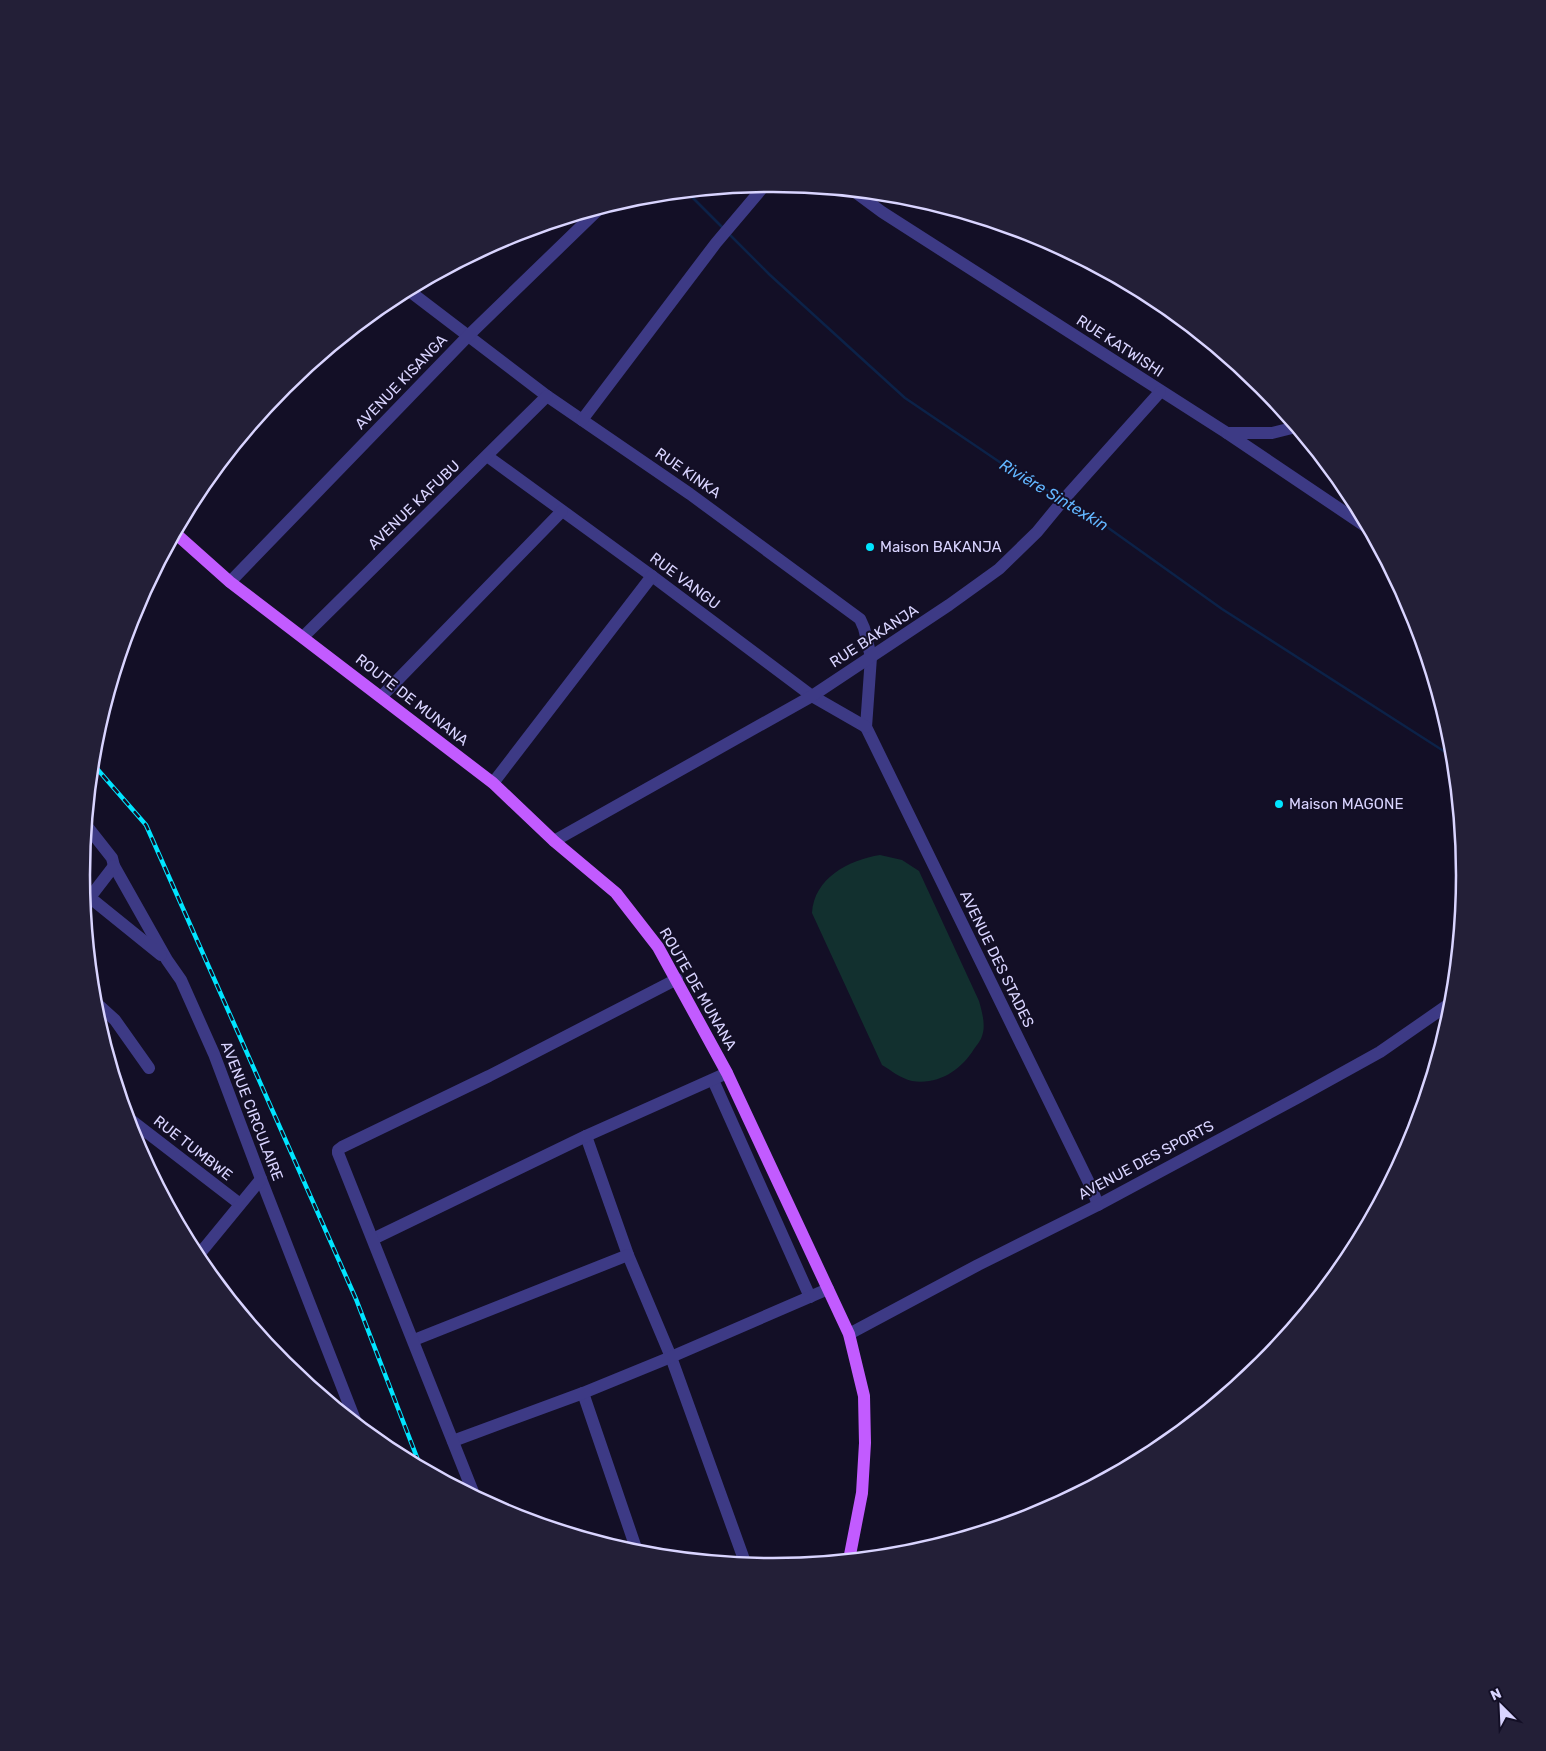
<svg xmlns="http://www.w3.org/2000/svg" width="1546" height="1751" viewBox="0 0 1546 1751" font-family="Rubik,sans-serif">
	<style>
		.grass { fill: #12302f }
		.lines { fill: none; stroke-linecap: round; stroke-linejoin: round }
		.stream { stroke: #0c2248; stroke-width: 2.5 }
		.minor { stroke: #3d3a85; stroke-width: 12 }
		.major { stroke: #c25bff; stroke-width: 12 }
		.rail-casing { stroke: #00e5ff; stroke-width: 4.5 }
		.rail { stroke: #130f26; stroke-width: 2.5; stroke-dasharray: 8; stroke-linecap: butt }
		.poi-dot { fill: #00e5ff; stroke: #130f26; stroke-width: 2 }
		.labels { text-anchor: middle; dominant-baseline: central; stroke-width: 4; stroke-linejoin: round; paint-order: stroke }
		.street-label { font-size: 15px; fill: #d9d4ff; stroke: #130f26 }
		.poi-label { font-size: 15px; fill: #d9d4ff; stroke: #130f26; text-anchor: start }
		.water-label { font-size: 16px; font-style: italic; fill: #62b6ff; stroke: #130f26 }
		.rim { fill: none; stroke: #d9d4ff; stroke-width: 2.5 }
	</style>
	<rect width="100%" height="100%" fill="#130f26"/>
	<path class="grass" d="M 880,855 L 902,860 L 919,871 L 979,1001 C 982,1012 986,1025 982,1036 C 981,1040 977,1045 974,1049 C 961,1070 939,1085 912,1081 C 900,1078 892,1071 882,1065 L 812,913 C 814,878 849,860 880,855 Z"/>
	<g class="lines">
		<g class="stream">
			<polyline points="687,192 723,228"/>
			<polyline points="729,234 770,275 905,398 1004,465 1059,497"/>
			<polyline points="1066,501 1093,517 1222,609 1453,757"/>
		</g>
		<g class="minor">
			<polyline points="855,192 882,212 1227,433 1368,528"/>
			<polyline points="408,290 547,396 690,494 860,619 864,628 871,657 866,727 1092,1189 1098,1205"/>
			<polyline points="582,420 716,243 765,185"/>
			<polyline points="1227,433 1272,433 1296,427"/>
			<polyline points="487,456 652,576 812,696 866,727"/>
			<polyline points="230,582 469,335 599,209"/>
			<polyline points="303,637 547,396"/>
			<polyline points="381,697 562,511"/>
			<polyline points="493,783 652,576"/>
			<polyline points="86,825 112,858 114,866 167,960 181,980 214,1054 261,1179 357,1425"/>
			<polyline points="554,841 812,696 949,605 999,569 1037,532 1065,498 1160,392"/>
			<polyline points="83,892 161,955"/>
			<polyline points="84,905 114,866"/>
			<polyline points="94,1001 115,1020 149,1068"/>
			<polyline points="713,1080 810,1297"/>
			<polyline points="127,1117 240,1204"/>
			<polyline points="586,1136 628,1255 671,1357 746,1565"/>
			<polyline points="373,1239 586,1136 727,1073"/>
			<polyline points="197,1257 261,1179"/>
			<polyline points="849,1334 978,1265 1098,1205 1297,1098 1380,1052 1452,1002"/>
			<polyline points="414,1340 628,1255"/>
			<polyline points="583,1393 638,1554"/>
			<polyline points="453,1441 583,1393 671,1357 828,1289"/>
			<polyline points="475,1497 338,1153 338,1150 342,1147 489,1076 677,979"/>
		</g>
		<polyline class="major" points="175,533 230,582 493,783 554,841 616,893 658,947 727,1073 849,1334 864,1396 865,1443 862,1493 849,1560"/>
		<g class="rail-casing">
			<polyline id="rail" points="92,763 146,825 356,1299 421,1468"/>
		</g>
		<use href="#rail" class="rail"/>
	</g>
	<g class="poi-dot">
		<circle cx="870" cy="547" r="5"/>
		<circle cx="1279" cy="804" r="5"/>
	</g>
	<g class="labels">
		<g class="street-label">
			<text transform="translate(1120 346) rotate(33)">RUE KATWISHI</text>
			<text transform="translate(401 382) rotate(-46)">AVENUE KISANGA</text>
			<text transform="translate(688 473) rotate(35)">RUE KINKA</text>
			<text transform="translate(414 505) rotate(-44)">AVENUE KAFUBU</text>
			<text transform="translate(685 581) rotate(37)">RUE VANGU</text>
			<text transform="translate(874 636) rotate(-33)">RUE BAKANJA</text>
			<text transform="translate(412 700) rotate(38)">ROUTE DE MUNANA</text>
			<text transform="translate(997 959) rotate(64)">AVENUE DES STADES</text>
			<text transform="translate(698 989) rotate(60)">ROUTE DE MUNANA</text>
			<text transform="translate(252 1111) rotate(69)">AVENUE CIRCULAIRE</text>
			<text transform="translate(193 1148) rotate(38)">RUE TUMBWE</text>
			<text transform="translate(1146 1160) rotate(-28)">AVENUE DES SPORTS</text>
		</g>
		<g class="poi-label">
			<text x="880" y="547">Maison BAKANJA</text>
			<text x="1289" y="804">Maison MAGONE</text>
		</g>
		<g class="water-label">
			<text transform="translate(1054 495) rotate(31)">Riviére Sintexkin</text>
		</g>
	</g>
	<path d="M0 0H1546V1751H0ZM90 875a683 683 0 1 1 1366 0a683 683 0 1 1-1366 0Z" fill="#231f37" fill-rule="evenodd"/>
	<path class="rim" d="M90 875a683 683 0 1 1 1366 0a683 683 0 1 1-1366 0Z"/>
	<g transform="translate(1501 1706) rotate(336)" stroke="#130f26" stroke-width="4" paint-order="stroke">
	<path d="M0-4L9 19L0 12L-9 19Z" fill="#d9d4ff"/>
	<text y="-8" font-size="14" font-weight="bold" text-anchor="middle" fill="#d9d4ff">N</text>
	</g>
</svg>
